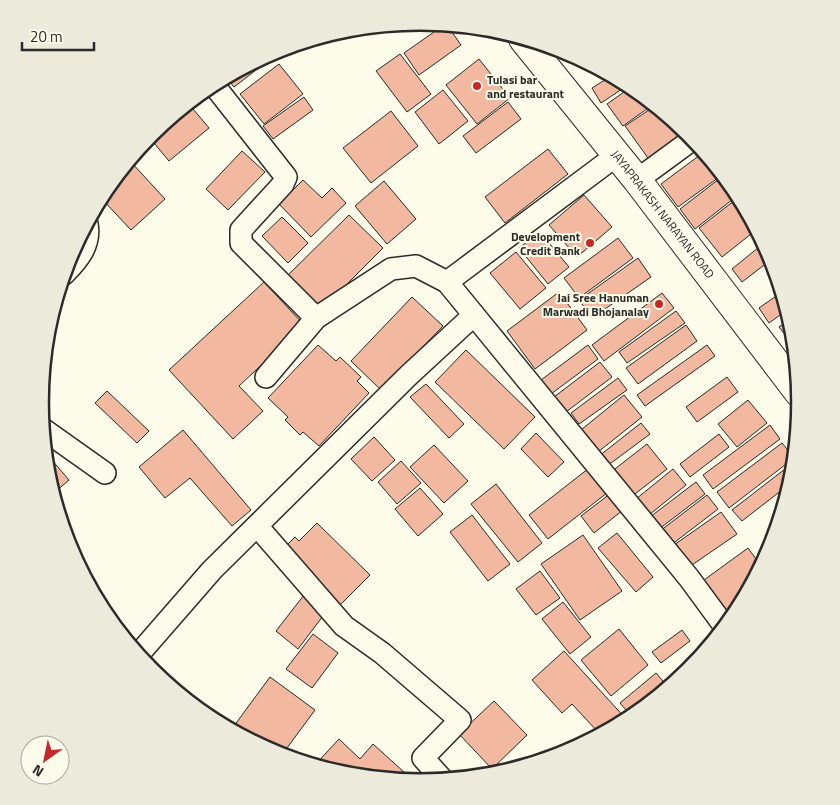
<svg xmlns="http://www.w3.org/2000/svg" width="840" height="805" viewBox="0 0 840 805" font-family="'Titillium Web',sans-serif">
	<style>
		.building { fill: #f2b8a0; stroke: #2b2b2b }
		.lines { fill: none; stroke-linecap: round; stroke-linejoin: round }
		.minor-casing { stroke: #2b2b2b; stroke-width: 24 }
		.tertiary-casing { stroke: #2b2b2b; stroke-width: 30 }
		.minor { stroke: #fdfbea; stroke-width: 21 }
		.tertiary { stroke: #fdfbea; stroke-width: 28 }
		.poi-dot { fill: #c62828; stroke: #fdfbea; stroke-width: 2 }
		.labels { text-anchor: middle; dominant-baseline: central; stroke-width: 4; stroke-linejoin: round; paint-order: stroke }
		.poi-label { font-size: 12px; font-weight: bold; fill: #2b2b2b; stroke: #fdfbea; text-anchor: end }
		.street-label { font-size: 12px; fill: #2b2b2b; stroke: #fdfbea }
		.rim { fill: none; stroke: #2b2b2b; stroke-width: 2.5 }
	</style>
	<rect width="100%" height="100%" fill="#fdfbea"/>
	<g class="building">
		<polygon points="423,23 413,31 407,24 420,23"/>
		<polygon points="444,25 447,25 461,45 419,75 404,53"/>
		<polygon points="271,54 273,57 234,87 226,77"/>
		<polygon points="400,54 431,94 407,112 376,71"/>
		<polygon points="479,59 510,98 477,124 446,85"/>
		<polygon points="279,64 303,94 264,124 240,94"/>
		<polygon points="611,76 628,85 601,103 592,88"/>
		<polygon points="631,87 651,106 623,126 607,104"/>
		<polygon points="443,90 468,121 439,144 415,112"/>
		<polygon points="304,97 313,110 273,139 263,126"/>
		<polygon points="508,102 521,119 476,153 463,136"/>
		<polygon points="188,103 209,128 169,161 149,137"/>
		<polygon points="655,106 662,112 679,137 648,158 625,126"/>
		<polygon points="391,111 418,146 371,183 343,148"/>
		<polygon points="548,149 568,174 505,223 485,197"/>
		<polygon points="242,151 265,172 228,210 206,189"/>
		<polygon points="704,152 722,175 678,207 661,184"/>
		<polygon points="131,162 165,199 131,230 101,198 120,171"/>
		<polygon points="723,176 738,195 695,229 680,209"/>
		<polygon points="303,180 322,198 332,188 346,203 311,237 279,204"/>
		<polygon points="384,181 416,219 387,244 355,206"/>
		<polygon points="584,195 612,227 577,257 549,225"/>
		<polygon points="739,197 756,230 722,257 699,228"/>
		<polygon points="349,215 383,248 319,312 285,278"/>
		<polygon points="282,217 308,243 288,263 262,236"/>
		<polygon points="540,232 569,267 548,284 519,248"/>
		<polygon points="618,238 633,258 579,298 564,278"/>
		<polygon points="764,243 772,259 742,282 732,269"/>
		<polygon points="516,252 546,288 520,309 490,273"/>
		<polygon points="638,258 651,277 592,318 579,300"/>
		<polygon points="264,282 304,325 239,386 263,411 233,439 169,370"/>
		<polygon points="559,292 587,330 535,369 507,331"/>
		<polygon points="782,292 787,310 769,323 759,308"/>
		<polygon points="662,293 674,308 604,361 592,345"/>
		<polygon points="412,297 443,326 381,390 351,361"/>
		<polygon points="676,311 685,323 627,363 619,352"/>
		<polygon points="790,319 794,338 790,341 779,327"/>
		<polygon points="686,325 697,341 638,384 626,368"/>
		<polygon points="318,345 336,361 340,357 361,377 357,381 369,393 319,446 303,432 300,435 285,420 288,417 268,398"/>
		<polygon points="588,345 598,359 551,394 541,380"/>
		<polygon points="707,345 715,356 645,406 637,395"/>
		<polygon points="466,350 535,417 504,449 435,382"/>
		<polygon points="600,362 612,377 566,412 554,397"/>
		<polygon points="727,377 738,392 697,422 686,407"/>
		<polygon points="618,378 627,390 579,424 571,413"/>
		<polygon points="426,384 464,424 449,438 410,397"/>
		<polygon points="107,391 149,431 137,443 95,403"/>
		<polygon points="624,395 642,417 598,452 581,430"/>
		<polygon points="748,400 767,423 737,447 718,424"/>
		<polygon points="641,423 650,434 607,466 599,456"/>
		<polygon points="770,425 780,439 713,489 703,475"/>
		<polygon points="183,430 251,510 232,526 190,478 165,498 139,467"/>
		<polygon points="536,433 564,462 548,477 521,449"/>
		<polygon points="719,434 729,447 690,477 680,464"/>
		<polygon points="374,437 395,460 372,481 351,459"/>
		<polygon points="782,443 794,458 729,508 717,492"/>
		<polygon points="647,444 667,469 631,497 611,472"/>
		<polygon points="434,445 468,481 444,503 410,467"/>
		<polygon points="45,452 69,480 55,492 50,487 47,476"/>
		<polygon points="401,461 421,483 397,504 378,482"/>
		<polygon points="794,462 791,483 742,521 732,510"/>
		<polygon points="593,465 612,489 548,539 529,515"/>
		<polygon points="673,469 686,485 649,515 636,499"/>
		<polygon points="696,482 705,494 659,529 650,517"/>
		<polygon points="496,484 542,543 518,562 471,504"/>
		<polygon points="420,488 443,514 418,536 395,509"/>
		<polygon points="615,490 628,506 594,533 581,516"/>
		<polygon points="707,495 718,509 671,545 660,531"/>
		<polygon points="721,512 737,534 689,567 674,545"/>
		<polygon points="472,515 510,564 488,581 450,532"/>
		<polygon points="317,523 370,575 340,605 283,549 295,537 299,541"/>
		<polygon points="617,533 653,577 636,592 598,548"/>
		<polygon points="583,535 622,591 580,620 541,564"/>
		<polygon points="748,548 761,566 736,614 732,617 704,580"/>
		<polygon points="540,571 560,598 536,615 516,589"/>
		<polygon points="304,595 326,612 298,649 276,631"/>
		<polygon points="563,602 591,637 570,654 542,619"/>
		<polygon points="619,629 648,665 611,696 581,660"/>
		<polygon points="682,630 690,641 661,663 652,652"/>
		<polygon points="313,634 338,653 312,688 286,669"/>
		<polygon points="564,651 627,720 588,742 587,740 597,731 572,704 562,713 532,680"/>
		<polygon points="656,673 669,688 632,717 620,703"/>
		<polygon points="270,677 315,710 281,756 231,730"/>
		<polygon points="494,701 527,735 492,769 459,734"/>
		<polygon points="339,739 360,759 373,744 415,782 346,775 314,766"/>
	</g>
	<g class="lines">
		<g class="minor-casing">
			<g id="minor">
				<polyline points="213,84 286,177 283,184 241,230 241,243 316,318"/>
				<polyline points="637,180 693,139"/>
				<path d="M 64,274 C 78,260 91,245 87,224"/>
				<polyline points="447,282 617,155"/>
				<polyline points="474,315 689,578 725,627"/>
				<polyline points="43,429 105,473"/>
				<polyline points="257,526 344,626 382,653 460,720 423,758 443,780"/>
				<polyline points="138,655 212,570 409,375 474,315 447,282 416,266 391,269 316,318 266,377"/>
			</g>
		</g>
		<g class="tertiary-casing">
			<polyline id="tertiary" points="523,39 637,180 799,393"/>
		</g>
		<use href="#minor" class="minor"/>
		<use href="#tertiary" class="tertiary"/>
	</g>
	<g class="poi-dot">
		<circle cx="477" cy="86" r="5"/>
		<circle cx="590" cy="243" r="5"/>
		<circle cx="659" cy="304" r="5"/>
	</g>
	<g class="labels">
		<g class="poi-label">
			<text x="487" y="79" text-anchor="start">Tulasi bar<tspan x="487" dy="14">and restaurant</tspan></text>
			<text x="580" y="236">Development<tspan x="580" dy="14">Credit Bank</tspan></text>
			<text x="649" y="297">Jai Sree Hanuman<tspan x="649" dy="14">Marwadi Bhojanalay</tspan></text>
		</g>
		<g class="street-label">
			<text transform="translate(663 214) rotate(52)">JAYAPRAKASH NARAYAN ROAD</text>
		</g>
	</g>
	<path d="M0 0H840V805H0ZM49 402a371 371 0 1 1 742 0a371 371 0 1 1-742 0Z" fill="#eceadb" fill-rule="evenodd"/>
	<path class="rim" d="M49 402a371 371 0 1 1 742 0a371 371 0 1 1-742 0Z"/>
	<g transform="translate(45 760) rotate(213)"><circle r="24" fill="#fdfbea" stroke="#a9a89e"/>
	<path d="M0-4L9 19L0 12L-9 19Z" fill="#c62828"/>
	<text y="-8" font-size="14" font-weight="bold" text-anchor="middle" fill="#2b2b2b">N</text>
	</g>
	<path d="M22 42v8h72v-8" fill="none" stroke="#2b2b2b" stroke-width="2.5"/>
	<text x="30" y="42" font-size="15" fill="#2b2b2b" stroke="#fdfbea" stroke-width="4" paint-order="stroke">20 m</text>
</svg>
